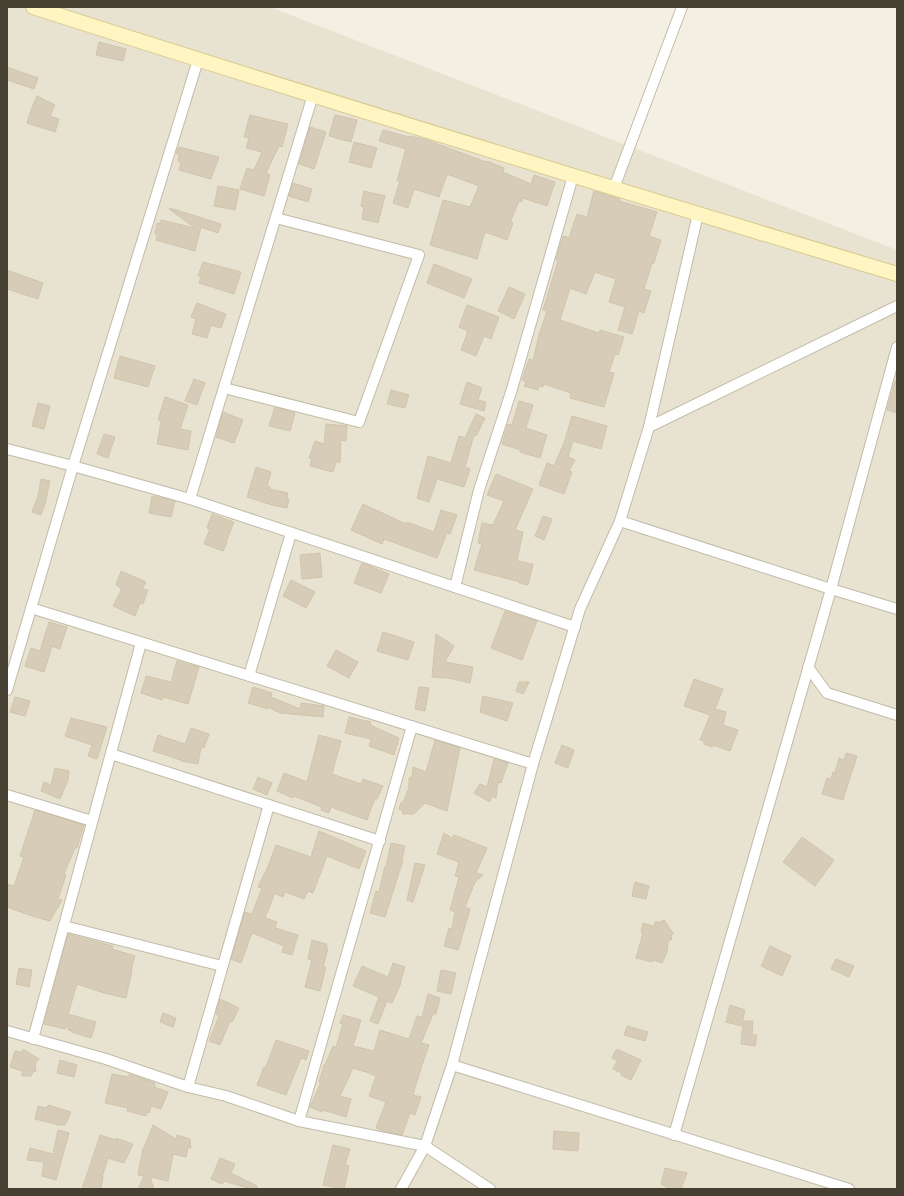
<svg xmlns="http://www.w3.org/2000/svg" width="904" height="1196" viewBox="0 0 904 1196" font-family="'Nunito Sans',sans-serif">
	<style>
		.residential { fill: #e8e2d1 }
		.building { fill: #d6ccb8; stroke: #d1c5aa }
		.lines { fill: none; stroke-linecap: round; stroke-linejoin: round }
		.street-casing { stroke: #c2bba8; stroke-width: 12 }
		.secondary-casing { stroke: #d7ca8f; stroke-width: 16 }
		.street { stroke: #fff; stroke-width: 10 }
		.secondary { stroke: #fff5c2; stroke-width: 14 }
	</style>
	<rect width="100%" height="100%" fill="#f3f0e3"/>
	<polygon class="residential" points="7,7 270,7 897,250 897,1189 7,1189"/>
	<g class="building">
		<polygon points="99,42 126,49 123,61 96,55"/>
		<polygon points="7,67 38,78 34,89 7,80"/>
		<polygon points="37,96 55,105 50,116 59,119 55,132 27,123 31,110"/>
		<polygon points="250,115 288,124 282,147 279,146 266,173 270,175 264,196 240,189 247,168 254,170 262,152 246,148 249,138 244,137"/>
		<polygon points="335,115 357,120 351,142 329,136"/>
		<polygon points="310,127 326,132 314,169 299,164"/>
		<polygon points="383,130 409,137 410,136 427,140 486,162 487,161 504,168 503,172 531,184 534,175 555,182 547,206 523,198 522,202 519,201 510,222 513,223 507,240 485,232 477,259 430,245 443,200 470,207 479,186 447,174 439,197 414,189 408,208 393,203 400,181 397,181 406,149 379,141"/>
		<polygon points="354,142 377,148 371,168 349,162"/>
		<polygon points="179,147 219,157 211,179 179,170 181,163 178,161 179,155 176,153"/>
		<polygon points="293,183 312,189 308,202 289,196"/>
		<polygon points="218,186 239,190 235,210 214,206"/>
		<polygon points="364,191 385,196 378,223 362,219 364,207 361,206"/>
		<polygon points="594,191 620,199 619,201 657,212 649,236 661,240 654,263 652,263 644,289 651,291 644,313 639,311 632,334 618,330 625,307 609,302 616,279 595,272 586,294 570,288 560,320 599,333 600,330 624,337 618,355 615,354 609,372 614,373 604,407 570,398 571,393 544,384 543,387 539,386 538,390 524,386 526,382 522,380 529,359 533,360 539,335 547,311 543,310 558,261 556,260 563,236 569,238 577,214 587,217"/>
		<polygon points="170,208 221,224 218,233 201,227 195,251 156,240 157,236 155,233 157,223 160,224 161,220 195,228 169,209"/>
		<polygon points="203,262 241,272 234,294 199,283 201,276 198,276"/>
		<polygon points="434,264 472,279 464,298 427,283"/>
		<polygon points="7,270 43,283 38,299 7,289"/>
		<polygon points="509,287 525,294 514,319 498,311"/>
		<polygon points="197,303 226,314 221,328 211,325 207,338 192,334 196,319 191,317"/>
		<polygon points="467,305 499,317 491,339 484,336 476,356 461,350 468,331 459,327"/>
		<polygon points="120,356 155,366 148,387 114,378"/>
		<polygon points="194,379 205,383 197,405 185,401"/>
		<polygon points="895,381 897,381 897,413 887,410"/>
		<polygon points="467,382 482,388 478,400 486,402 484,411 460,404"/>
		<polygon points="391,390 409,395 405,408 387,404"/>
		<polygon points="165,397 188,405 180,429 191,431 188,450 157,444 161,421 158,420"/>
		<polygon points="519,401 533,405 526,428 547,435 540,458 520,452 520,450 502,444 508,424 512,425"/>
		<polygon points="38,403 50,406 44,429 32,426"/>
		<polygon points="275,407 295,413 290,431 269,426"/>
		<polygon points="223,412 243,420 234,443 216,437"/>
		<polygon points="476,414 485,418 476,436 474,435 465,467 470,469 464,487 437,479 429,502 417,498 428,456 451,463 459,436 465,438"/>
		<polygon points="572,416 607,426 601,449 573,441 568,457 575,460 569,471 572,472 564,494 539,485 547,463 554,466 564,443"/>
		<polygon points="326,424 347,426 346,441 341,440 340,462 336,462 333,472 310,466 312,459 309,458 315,441 324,444"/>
		<polygon points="104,434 115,437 108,458 97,454"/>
		<polygon points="256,467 271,472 267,486 270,487 269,489 288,493 287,499 289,499 287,508 272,505 247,497"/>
		<polygon points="496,474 533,489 515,530 523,532 517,561 533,564 528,585 519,583 520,582 474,570 482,544 478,543 482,523 493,525 504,501 487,495"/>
		<polygon points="41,479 50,481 45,504 41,515 32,512 38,496"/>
		<polygon points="152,496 175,501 171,517 149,513"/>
		<polygon points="363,504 406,524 407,522 434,532 441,510 457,515 450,534 447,533 437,558 384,539 382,544 351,530"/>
		<polygon points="212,514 234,522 226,542 227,542 223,551 204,544 210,529 207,528"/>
		<polygon points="543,516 552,519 544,540 535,536"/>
		<polygon points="320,553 322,577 302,579 300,555"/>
		<polygon points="362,563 389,574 381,593 354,583"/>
		<polygon points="121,571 146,582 142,589 148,590 143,604 140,603 135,616 113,606 122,589 116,585"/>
		<polygon points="291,580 315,592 306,608 283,596"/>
		<polygon points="505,611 537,621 522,660 491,648"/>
		<polygon points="49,622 67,627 60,649 52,646 44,672 25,666 31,648 40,651"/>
		<polygon points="383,632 414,642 408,660 377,651"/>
		<polygon points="436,634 454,646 445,662 473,667 470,683 448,678 432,677"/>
		<polygon points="336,650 358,662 349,678 327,666"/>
		<polygon points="177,661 199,667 188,704 163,697 162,700 141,693 146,676 171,682"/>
		<polygon points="694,679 723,689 715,709 726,712 723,725 738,730 730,751 713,745 712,747 704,744 704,741 700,740 710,715 684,706"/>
		<polygon points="519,682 529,682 523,694 516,691"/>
		<polygon points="253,687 272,693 271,697 300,709 301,703 324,706 323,717 280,713 268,707 268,709 248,703"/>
		<polygon points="419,687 429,688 425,711 415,709"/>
		<polygon points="483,696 513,703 507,721 480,712"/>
		<polygon points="15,697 30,701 25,716 10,712"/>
		<polygon points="349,717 371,722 370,725 399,738 394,755 369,746 371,739 345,733"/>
		<polygon points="71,718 107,727 97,759 88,756 92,745 65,736"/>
		<polygon points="191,728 209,734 204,748 201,747 198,764 181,761 181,760 153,751 158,735 185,744"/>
		<polygon points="319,735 341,741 332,774 361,784 363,779 383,786 377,799 375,798 367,820 331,807 329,813 321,810 322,807 294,796 293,798 277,791 284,773 307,782"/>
		<polygon points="435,740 460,748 447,811 425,803 414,814 403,814 402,810 399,809 401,803 404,801 409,787 409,778 412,777 413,767 426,772"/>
		<polygon points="562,745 574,750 568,768 555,763"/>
		<polygon points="846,753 857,756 843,800 822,794 827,778 831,779 833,772 835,773 839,758 844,760"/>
		<polygon points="494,759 508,763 501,783 498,782 496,798 492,796 490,802 474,793 480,784 487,787"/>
		<polygon points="55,768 69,771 68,780 60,799 41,791 44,782 51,785"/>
		<polygon points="258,777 272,783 267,795 253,789"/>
		<polygon points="35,810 84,825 77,848 75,848 64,874 66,875 58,899 62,900 50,921 32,916 7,907 7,884 14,886 24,857 20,856"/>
		<polygon points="319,831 366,851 359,869 327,856 313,893 308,891 304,899 285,892 283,897 275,893 265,918 277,922 275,928 298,935 292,955 282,952 284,946 252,933 241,963 231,959 245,912 252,914 262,888 258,887 265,872 266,872 276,845 311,857"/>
		<polygon points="444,833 452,838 454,835 487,848 476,873 483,875 475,882 465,907 470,909 458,950 444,946 449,928 452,929 455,912 450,910 459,877 455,876 459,862 437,854"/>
		<polygon points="802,837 834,860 815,886 783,862"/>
		<polygon points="391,843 405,846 402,859 403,860 385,917 370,913 376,891 379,892 385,866 386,867"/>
		<polygon points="415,863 425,865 413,902 407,900"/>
		<polygon points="635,882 649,886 646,899 632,896"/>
		<polygon points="664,920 673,933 671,936 672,939 668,941 667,952 662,963 653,960 652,962 636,958 643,933 641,932 643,923 654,926 655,922 660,922"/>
		<polygon points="68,934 113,946 112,949 135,956 131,970 132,970 126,998 104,993 77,984 68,1014 96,1022 91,1038 72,1032 72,1031 68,1030 69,1025 65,1029 44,1024"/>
		<polygon points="312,940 327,944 326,947 328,948 323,967 326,967 320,991 305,987 312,960 308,959"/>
		<polygon points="770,946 791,956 782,976 761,966"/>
		<polygon points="836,959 854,966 849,977 831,969"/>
		<polygon points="393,963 405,967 400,983 401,983 392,1003 387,1001 378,1024 370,1021 379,997 353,986 362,966 388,977"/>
		<polygon points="19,968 32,970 29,987 16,984"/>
		<polygon points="441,970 456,973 451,994 437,991"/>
		<polygon points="428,994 440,998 436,1014 433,1014 421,1043 429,1045 422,1065 413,1095 421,1097 415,1115 410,1113 402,1135 384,1131 376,1128 386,1102 369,1096 376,1076 366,1072 353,1068 340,1096 351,1099 346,1117 323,1110 322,1112 310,1107 321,1082 319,1082 324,1065 325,1065 333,1046 336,1047 343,1024 340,1023 343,1015 361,1020 353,1046 374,1051 380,1030 409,1039 417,1016 422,1017"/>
		<polygon points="220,999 239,1008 232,1022 230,1021 220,1045 209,1041 219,1016 216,1014"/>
		<polygon points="730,1005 745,1010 741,1026 726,1022"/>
		<polygon points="163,1013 176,1018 173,1027 160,1022"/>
		<polygon points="743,1021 753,1021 752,1035 757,1035 755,1046 741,1044"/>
		<polygon points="627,1026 648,1032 645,1041 624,1035"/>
		<polygon points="276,1040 309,1051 306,1060 301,1058 286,1095 257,1085 264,1067 266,1067"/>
		<polygon points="23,1049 39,1059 35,1064 36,1071 33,1072 31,1076 22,1076 22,1071 10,1067 15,1051 22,1052"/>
		<polygon points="616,1050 619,1050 641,1060 631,1080 621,1075 622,1073 613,1069 617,1061 612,1058"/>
		<polygon points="60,1060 77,1065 74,1077 57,1073"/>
		<polygon points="112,1074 129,1077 129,1074 149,1081 155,1083 154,1087 168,1092 161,1109 151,1106 149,1113 147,1112 146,1116 127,1111 128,1108 105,1103"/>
		<polygon points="48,1105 71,1112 65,1125 59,1125 35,1119 38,1106 47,1108"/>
		<polygon points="153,1125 176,1139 177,1135 190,1139 191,1148 188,1147 186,1157 173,1154 168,1181 150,1177 154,1189 138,1189 144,1176 138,1175 143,1148 144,1148"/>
		<polygon points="58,1130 69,1133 56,1180 42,1176 44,1162 27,1160 30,1148 53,1154"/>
		<polygon points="554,1131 579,1133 578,1151 553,1149"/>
		<polygon points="100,1135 116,1140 116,1138 133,1144 124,1163 108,1158 102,1177 103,1177 101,1189 82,1189"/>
		<polygon points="333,1145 350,1149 345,1165 349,1166 344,1189 323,1185"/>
		<polygon points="220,1158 235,1164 231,1173 257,1186 256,1189 251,1189 224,1181 222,1184 211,1179"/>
		<polygon points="665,1168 687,1173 681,1189 670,1189 661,1184"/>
	</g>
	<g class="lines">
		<g class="street-casing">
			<g id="street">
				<polyline points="614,188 682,7"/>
				<polyline points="897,347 831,589 897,609"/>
				<polyline points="224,388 359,422 419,255 276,218"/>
				<polyline points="649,427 897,306"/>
				<polyline points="7,449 73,466 190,499 575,627"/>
				<polyline points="190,499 313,95"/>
				<polyline points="620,521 831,589 674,1135"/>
				<polyline points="455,587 479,490 512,389 573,176"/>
				<polyline points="31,608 533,764"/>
				<polyline points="808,667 827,693 897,715"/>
				<polyline points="249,676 291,533"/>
				<polyline points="7,690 73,466 198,60"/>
				<polyline points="111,754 380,841"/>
				<polyline points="7,795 92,821"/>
				<polyline points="64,926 222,966"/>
				<polyline points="7,1031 106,1059 188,1087 226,1096 299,1121 425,1146 490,1189"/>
				<polyline points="33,1039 141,643"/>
				<polyline points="452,1065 849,1189"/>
				<polyline points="188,1087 269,805"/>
				<polyline points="299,1121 412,726"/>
				<polyline points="401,1189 425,1146 452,1065 533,764 580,609 620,521 649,427 698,214"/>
			</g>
		</g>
		<g class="secondary-casing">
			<path id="secondary" d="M 33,7 C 320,99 608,187 897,274"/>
		</g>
		<use href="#street" class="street"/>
		<use href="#secondary" class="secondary"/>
	</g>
	<rect width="904" height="1196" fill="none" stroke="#464033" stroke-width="16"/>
</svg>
